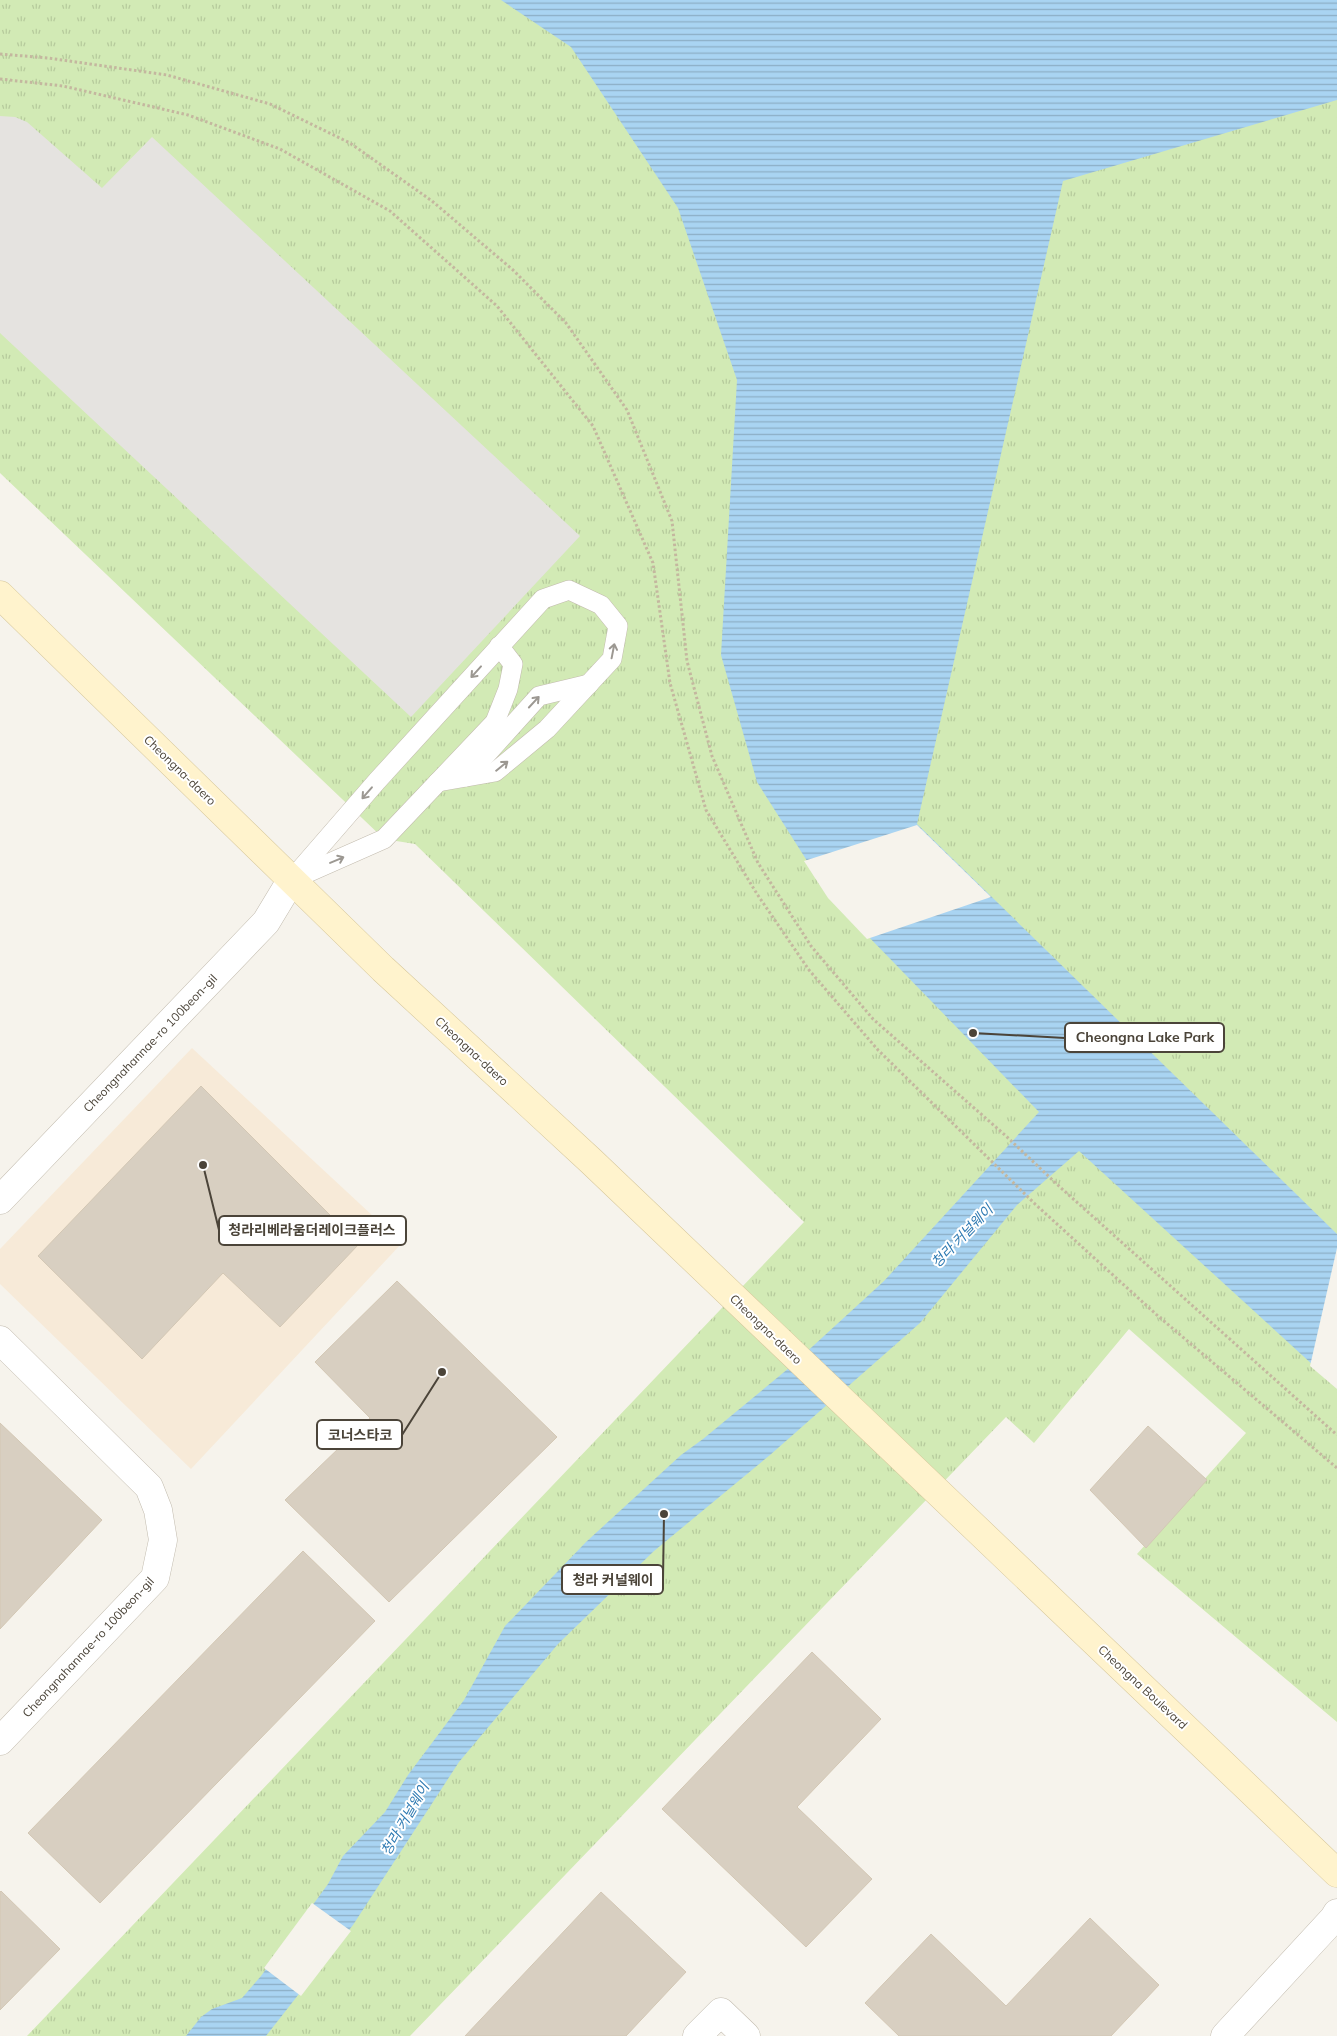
<svg xmlns="http://www.w3.org/2000/svg" width="1337" height="2036" viewBox="0 0 1337 2036" font-family="Mulish,'Noto Sans KR',sans-serif">
	<style>
		.commercial { fill: #f7ead8 }
		.park { fill: url(#park-tufts) }
		.parking { fill: #e5e3e0 }
		.water { fill: url(#water-rules) }
		.pier { fill: #f6f3ec }
		.building { fill: #d8cfc1; stroke: #d3c7b4 }
		.lines { fill: none; stroke-linecap: round; stroke-linejoin: round }
		.service-casing { stroke: #c2bbae; stroke-width: 20 }
		.minor-casing { stroke: #c2bbae; stroke-width: 29 }
		.secondary-casing { stroke: #d6c79b; stroke-width: 29 }
		.path { stroke: #c4b79f; stroke-width: 3; stroke-dasharray: 2.5 2.5; stroke-linecap: butt }
		.service { stroke: #fff; stroke-width: 19 }
		.minor { stroke: #fff; stroke-width: 28 }
		.secondary { stroke: #fff3cd; stroke-width: 28 }
		.oneway { stroke: #9c9892 }
		.labels { text-anchor: middle; dominant-baseline: central; stroke-width: 4; stroke-linejoin: round; paint-order: stroke }
		.street-label { font-size: 12px; fill: #4b4439; stroke: #fff }
		.water-label { font-size: 14px; font-style: italic; fill: #2e7ab2; stroke: #fff }
		.leader { fill: none; stroke: #4b4439; stroke-width: 2 }
		.callout-dot { fill: #4b4439; stroke: #fff; stroke-width: 2 }
		.callout { fill: #fff; stroke: #4b4439; stroke-width: 2 }
		.callout-label { font-size: 14px; text-anchor: middle; font-weight: bold; fill: #4b4439 }
	</style>
	<defs>
		<pattern id="park-tufts" width="24" height="20" patternUnits="userSpaceOnUse" patternTransform="scale(1.25)"><rect width="24" height="20" fill="#d2eab5"/><path d="M3 7l-1-3M5 7V3M7 7l1-3M15 17l-1-3M17 17v-4M19 17l1-3" fill="none" stroke="#b6ca9c"/></pattern>
		<pattern id="water-rules" width="6" height="5" patternUnits="userSpaceOnUse" patternTransform="scale(1.25)"><rect width="6" height="5" fill="#a9d4f2"/><path d="M0 2.5h6" fill="none" stroke="#8caec5"/></pattern>
	</defs>
	<rect width="100%" height="100%" fill="#f6f3ec"/>
	<polygon class="commercial" points="192,1048 402,1243 191,1469 0,1284 0,1249"/>
	<polygon class="park" points="0,0 1337,0 1337,1722 1137,1554 1246,1433 1129,1329 1034,1443 1006,1417 410,2036 27,2036 804,1222 415,844 384,839 0,473"/>
	<polygon class="parking" points="0,116 15,117 27,122 102,188 152,137 580,536 411,717 0,333"/>
	<polygon class="water" points="501,0 1337,0 1337,100 1063,181 917,824 1337,1234 1337,1387 1079,1151 1017,1205 920,1323 770,1455 654,1551 558,1644 459,1762 353,1925 266,2036 186,2036 201,2017 212,2009 242,1998 261,1976 328,1884 343,1856 385,1812 408,1775 464,1700 505,1626 586,1542 681,1455 703,1439 789,1368 884,1281 1039,1112 830,897 757,782 721,655 737,380 678,208 571,47"/>
	<g class="pier">
		<polygon points="917,825 991,897 867,939 828,898 804,861"/>
		<polygon points="1337,1248 1337,1389 1310,1366"/>
		<polygon points="312,1903 351,1931 301,1996 264,1968"/>
	</g>
	<g class="building">
		<polygon points="201,1086 359,1244 280,1327 223,1273 142,1359 38,1256"/>
		<polygon points="397,1281 557,1437 389,1602 285,1500 370,1418 315,1362"/>
		<polygon points="0,1423 102,1520 0,1629"/>
		<polygon points="1148,1426 1207,1480 1146,1548 1090,1490"/>
		<polygon points="303,1551 375,1621 100,1903 28,1833"/>
		<polygon points="812,1652 881,1719 797,1807 872,1879 806,1947 662,1809"/>
		<polygon points="1,1891 60,1949 0,2010 0,1892"/>
		<polygon points="601,1892 686,1972 626,2036 465,2036"/>
		<polygon points="1090,1918 1159,1985 1111,2036 899,2036 865,2003 931,1934 1006,2006"/>
	</g>
	<g class="lines">
		<g class="service-casing">
			<g id="service">
				<polyline points="466,777 539,696 589,684"/>
				<polyline points="298,877 384,839 495,722 508,689 513,664 499,646"/>
				<polyline points="292,879 377,781 543,599 569,590 601,605 618,626 612,659 547,729 495,772 438,782"/>
			</g>
		</g>
		<g class="minor-casing">
			<g id="minor">
				<polyline points="0,1200 266,922 292,879"/>
				<polyline points="0,1340 149,1487 158,1510 163,1540 155,1578 0,1741"/>
				<polyline points="697,2036 721,2012 746,2036"/>
				<polyline points="1225,2036 1334,1918 1337,1913"/>
			</g>
		</g>
		<g class="secondary-casing">
			<polyline id="secondary" points="0,595 383,969 591,1161 1337,1873"/>
		</g>
		<g class="path">
			<polyline points="0,54 48,58 167,75 270,104 350,143 432,201 513,270 566,323 627,410 672,521 687,661 712,756 758,863 811,946 873,1019 1006,1136 1061,1188 1337,1435"/>
			<polyline points="0,79 63,86 188,115 280,149 390,211 497,306 593,426 653,563 670,683 706,810 757,894 809,970 878,1050 1035,1204 1158,1316 1337,1468"/>
		</g>
		<use href="#service" class="service"/>
		<use href="#minor" class="minor"/>
		<use href="#secondary" class="secondary"/>
	</g>
	<defs><path id="oneway-shaft" d="M-6 0H5M1.5-3L5.5 0L1.5 3" fill="none" stroke-width="1.6" stroke-linecap="round" stroke-linejoin="round" transform="scale(1.25)"/></defs>
	<g class="oneway">
		<use href="#oneway-shaft" transform="translate(613 651) rotate(-79)"/>
		<use href="#oneway-shaft" transform="translate(476 672) rotate(132)"/>
		<use href="#oneway-shaft" transform="translate(534 702) rotate(-47)"/>
		<use href="#oneway-shaft" transform="translate(502 766) rotate(-39)"/>
		<use href="#oneway-shaft" transform="translate(367 793) rotate(131)"/>
		<use href="#oneway-shaft" transform="translate(337 860) rotate(-23)"/>
	</g>
	<g class="labels">
		<g class="street-label">
			<text transform="translate(180 770) rotate(44)">Cheongna-daero</text>
			<text transform="translate(150 1043) rotate(-46)">Cheongnahannae-ro 100beon-gil</text>
			<text transform="translate(472 1051) rotate(43)">Cheongna-daero</text>
			<text transform="translate(766 1329) rotate(44)">Cheongna-daero</text>
			<text transform="translate(88 1647) rotate(-47)">Cheongnahannae-ro 100beon-gil</text>
			<text transform="translate(1143 1687) rotate(43)">Cheongna Boulevard</text>
		</g>
		<g class="water-label">
			<text transform="translate(962 1236) rotate(-46)">청라 커널웨이</text>
			<text transform="translate(405 1819) rotate(-60)">청라 커널웨이</text>
		</g>
	</g>
	<path class="leader" d="M973 1033L1065 1038M203 1165L219 1230M442 1372L402 1435M664 1514L663 1580"/>
	<g class="callout-dot">
		<circle cx="973" cy="1033" r="5"/>
		<circle cx="203" cy="1165" r="5"/>
		<circle cx="442" cy="1372" r="5"/>
		<circle cx="664" cy="1514" r="5"/>
	</g>
	<g class="callout">
		<rect x="1065" y="1023" width="159" height="29" rx="5"/>
		<rect x="219" y="1216" width="187" height="29" rx="5"/>
		<rect x="317" y="1420" width="85" height="29" rx="5"/>
		<rect x="562" y="1565" width="101" height="29" rx="5"/>
	</g>
	<g class="callout-label">
		<text x="1145" y="1042">Cheongna Lake Park</text>
		<text x="312" y="1235">청라리베라움더레이크플러스</text>
		<text x="360" y="1440">코너스타코</text>
		<text x="613" y="1585">청라 커널웨이</text>
	</g>
</svg>
